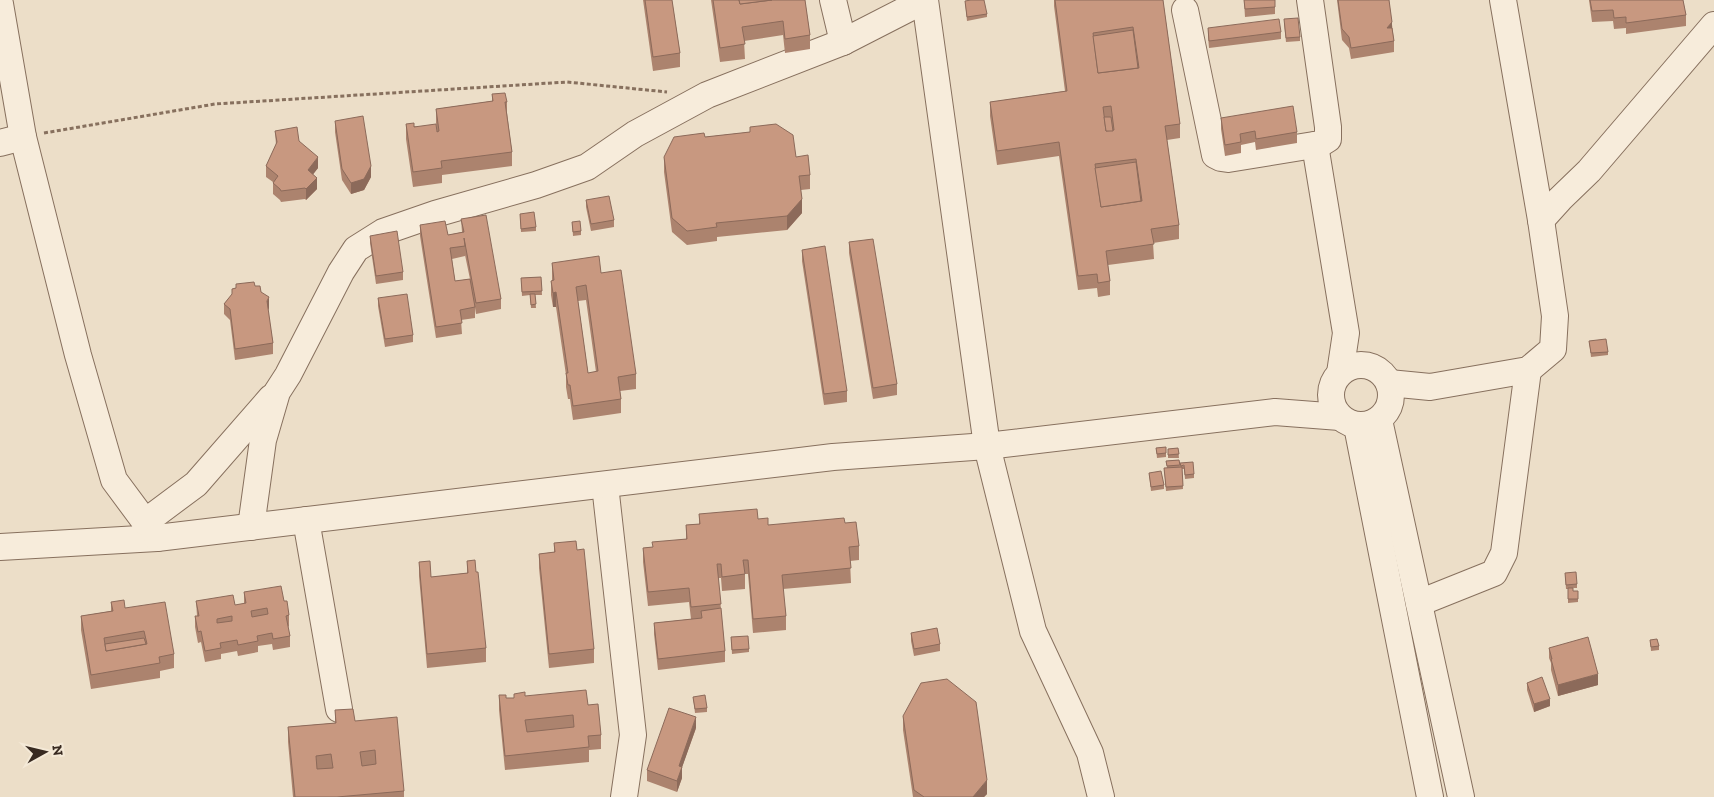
<svg xmlns="http://www.w3.org/2000/svg" width="1714" height="797" viewBox="0 0 1714 797" font-family="'Zilla Slab',serif">
	<style>
		.lines { fill: none; stroke-linecap: round; stroke-linejoin: round }
		.minor-casing { stroke: #87705e; stroke-width: 28 }
		.path { stroke: #87705e; stroke-width: 3; stroke-dasharray: 4 2.5; stroke-linecap: butt }
		.minor { stroke: #f7ecdb; stroke-width: 26 }
		.wall { fill: #ac836e; fill-rule: evenodd }
		.shaded-wall { fill: #8c6a5a }
		.building { fill: #c89880; stroke: #8c6a5a; fill-rule: evenodd }
	</style>
	<rect width="100%" height="100%" fill="#ecdec8"/>
	<g class="lines">
		<g class="minor-casing">
			<g id="minor">
				<polyline points="833,0 843,42 925,0"/>
				<polyline points="925,0 987,446 1033,631 1090,753 1101,797"/>
				<polyline points="0,4 23,137 78,355 114,480 157,538 0,547"/>
				<polyline points="1185,10 1215,155 1221,158 1228,159 1320,144 1328,139 1328,127 1310,0"/>
				<polyline points="0,143 23,137"/>
				<polyline points="1315,145 1346,333 1340,373"/>
				<polyline points="1541,220 1560,199 1589,171 1714,25"/>
				<circle cx="1361" cy="395" r="30"/>
				<polyline points="1389,383 1430,387 1528,370 1553,349 1555,316 1541,220 1503,0"/>
				<polyline points="1379,420 1461,797"/>
				<polyline points="1357,426 1430,797"/>
				<polyline points="605,485 633,735 624,797"/>
				<polyline points="306,520 339,709"/>
				<polyline points="145,522 196,484 271,398"/>
				<polyline points="251,527 263,440 277,392 288,375 341,272 356,249 383,232 435,214 536,185 587,167 635,134 707,95 843,42"/>
				<polyline points="157,538 833,457 987,446 1275,412 1340,417"/>
				<polyline points="1419,603 1494,573 1504,553 1528,370"/>
			</g>
		</g>
		<polyline class="path" points="44,133 215,104 567,82 667,92"/>
		<use href="#minor" class="minor"/>
	</g>
	<g class="wall">
		<polygon points="643,0 672,0 680,53 680,67 653,71"/>
		<polygon points="711,0 805,0 810,35 810,49 785,53 783,35 744,41 745,59 720,62"/>
		<polygon points="1054,0 1163,0 1180,124 1180,138 1167,140 1179,225 1179,239 1153,243 1154,259 1108,265 1110,281 1110,295 1098,297 1097,288 1078,290 1059,156 997,165 990,116 990,102 1065,91 1054,6"/>
		<polygon points="1244,0 1275,0 1275,14 1245,17"/>
		<polygon points="1337,0 1389,0 1394,41 1394,52 1351,59 1349,48 1342,40"/>
		<polygon points="1589,0 1683,0 1686,15 1686,26 1626,34 1626,28 1614,29 1613,21 1592,22"/>
		<polygon points="965,1 987,14 987,17 967,21"/>
		<polygon points="1284,23 1300,37 1300,41 1286,42"/>
		<polygon points="1208,28 1281,32 1281,39 1209,48 1208,36"/>
		<polygon points="492,94 507,102 507,113 512,152 512,166 442,175 442,183 413,187 406,139 406,124 437,132 436,123 436,109 492,101"/>
		<polygon points="1221,118 1297,132 1297,143 1256,150 1255,142 1241,145 1241,153 1225,156 1221,129"/>
		<polygon points="335,121 371,177 364,190 351,194 342,180 335,132"/>
		<polygon points="750,127 796,157 810,175 810,189 801,190 802,213 787,230 717,237 717,241 687,245 672,232 664,172 664,157 705,137 750,132"/>
		<polygon points="275,131 299,141 318,168 313,174 317,189 306,200 305,199 281,202 280,200 273,194 273,182 266,177 266,166 276,145"/>
		<polygon points="586,200 614,220 614,227 591,231 586,207"/>
		<polygon points="520,214 536,227 536,231 521,232"/>
		<path d="M 461,219 L 501,299 L 501,309 L 476,314 L 473,295 L 475,307 L 475,318 L 461,320 L 462,334 L 436,338 L 420,236 L 420,225 L 448,235 L 462,232 ZM 465,255 L 470,279 L 455,281 L 452,259 L 465,256 Z"/>
		<polygon points="572,222 581,231 581,235 573,236"/>
		<polygon points="370,236 403,272 403,280 376,284 370,243"/>
		<polygon points="849,242 897,384 897,395 873,399 849,253"/>
		<polygon points="802,250 847,391 847,402 824,405 802,261"/>
		<path d="M 552,263 L 601,273 L 636,374 L 636,389 L 620,391 L 621,399 L 621,413 L 573,420 L 570,399 L 568,399 L 566,387 L 566,375 L 556,307 L 553,307 L 551,295 L 551,281 L 552,281 ZM 586,300 L 596,372 L 588,373 L 578,301 Z"/>
		<polygon points="541,277 542,295 535,295 536,308 531,308 530,295 522,296 521,278"/>
		<polygon points="236,284 255,286 261,292 269,308 268,310 273,343 273,354 235,360 230,320 224,314 224,304 232,295 232,289 236,288"/>
		<polygon points="378,298 413,335 413,342 385,347 378,306"/>
		<polygon points="1589,341 1608,352 1608,355 1591,357"/>
		<polygon points="1166,447 1166,457 1157,458 1156,448"/>
		<polygon points="1178,448 1179,458 1168,458 1168,449"/>
		<polygon points="1179,460 1180,467 1180,463 1194,474 1194,478 1185,479 1184,469 1182,469 1183,489 1166,491 1164,468 1167,468 1166,461"/>
		<polygon points="1149,473 1164,485 1164,489 1151,491"/>
		<polygon points="699,514 758,519 768,525 845,523 859,546 859,560 850,561 851,583 783,589 786,616 786,630 753,633 748,574 745,574 745,589 722,591 721,578 718,578 725,651 725,662 658,670 654,634 654,623 691,619 689,602 648,606 643,562 643,548 652,547 686,539 686,525 699,524"/>
		<polygon points="554,543 577,550 594,649 594,663 549,668 539,568 539,554 554,552"/>
		<polygon points="467,561 486,648 486,662 427,668 419,576 419,562 431,577 467,573"/>
		<polygon points="1565,573 1577,584 1577,588 1573,588 1573,591 1578,591 1578,602 1568,603 1568,589 1566,589"/>
		<polygon points="244,592 284,601 289,615 289,626 288,627 290,636 290,647 273,650 272,644 258,646 258,652 238,656 237,651 221,654 221,659 205,662 201,642 198,643 195,627 195,616 197,616 196,601 235,605 244,604"/>
		<polygon points="111,602 125,608 174,654 174,668 160,671 160,678 91,689 81,630 81,616 111,611"/>
		<polygon points="911,633 940,644 940,651 914,656 911,641"/>
		<polygon points="731,637 749,649 749,652 732,654"/>
		<polygon points="1650,640 1659,646 1659,650 1651,651"/>
		<polygon points="1549,648 1598,685 1558,696 1551,670 1551,663 1549,658"/>
		<polygon points="1527,683 1550,706 1534,712 1527,690"/>
		<polygon points="514,694 525,696 588,705 601,735 601,749 589,750 589,762 505,770 499,710 499,695 506,698 514,698"/>
		<polygon points="693,697 707,708 707,712 695,713"/>
		<polygon points="335,710 355,721 404,791 404,797 293,797 288,742 288,727 335,723"/>
		<polygon points="903,716 987,794 984,797 913,797 903,730"/>
		<polygon points="696,728 682,767 682,778 677,792 647,781 647,770"/>
	</g>
	<g class="shaded-wall">
		<polygon points="1392,22 1392,33 1387,28"/>
		<polygon points="318,157 318,168 308,181 308,170"/>
		<polygon points="371,166 371,177 364,190 351,194 351,183"/>
		<polygon points="317,178 317,189 306,200 306,189"/>
		<polygon points="802,199 802,213 787,230 787,216"/>
		<polygon points="556,292 556,307 553,307 553,293"/>
		<polygon points="269,297 269,308 267,312 267,301"/>
		<polygon points="1598,674 1598,685 1558,696 1558,685"/>
		<polygon points="1550,699 1550,706 1534,712 1534,704"/>
		<polygon points="696,717 696,728 679,776 679,766"/>
		<polygon points="682,767 682,778 677,792 677,781"/>
		<polygon points="987,780 987,794 984,797 973,797"/>
	</g>
	<g class="building">
		<polygon points="645,0 672,0 680,53 653,57"/>
		<polygon points="713,0 739,0 740,4 772,0 805,0 810,35 785,39 783,21 742,27 745,44 720,48"/>
		<polygon points="739,0 772,0 740,4"/>
		<polygon points="971,0 984,0 987,14 967,17 965,1"/>
		<path d="M 1055,0 L 1163,0 L 1180,124 L 1165,126 L 1179,225 L 1151,229 L 1154,244 L 1106,251 L 1110,281 L 1098,283 L 1097,274 L 1078,276 L 1059,142 L 997,151 L 990,102 L 1067,91 ZM 1133,27 L 1139,68 L 1098,73 L 1093,33 ZM 1111,106 L 1114,130 L 1106,131 L 1103,107 ZM 1136,159 L 1142,201 L 1101,207 L 1095,164 Z"/>
		<polygon points="1244,0 1275,0 1275,7 1245,9"/>
		<polygon points="1338,0 1389,0 1392,22 1387,28 1392,28 1394,41 1351,48 1349,37 1342,29"/>
		<polygon points="1590,0 1683,0 1686,15 1626,23 1626,17 1614,18 1613,10 1592,11"/>
		<polygon points="1298,18 1300,37 1286,38 1284,19"/>
		<polygon points="1279,19 1281,32 1209,41 1208,28"/>
		<polygon points="1133,30 1138,68 1098,73 1093,36"/>
		<polygon points="505,93 507,102 505,102 512,152 441,161 442,168 413,172 406,124 414,123 414,127 436,124 437,132 439,131 436,109 493,101 492,94"/>
		<polygon points="1293,106 1297,132 1256,139 1255,131 1240,134 1241,142 1225,145 1221,118"/>
		<polygon points="363,116 371,166 364,179 351,183 342,169 335,121"/>
		<polygon points="1104,117 1111,117 1113,131 1106,131"/>
		<polygon points="776,124 793,135 796,157 808,155 810,175 799,176 802,199 787,216 716,223 717,227 687,231 672,218 664,157 674,137 704,133 705,137 750,132 750,127"/>
		<polygon points="297,127 299,141 318,157 308,170 317,178 306,189 305,188 281,191 280,189 273,183 278,176 266,166 277,142 275,131"/>
		<polygon points="1136,162 1141,201 1101,207 1095,168"/>
		<polygon points="609,196 614,220 591,224 586,200"/>
		<polygon points="534,212 536,227 521,229 520,214"/>
		<polygon points="486,215 501,299 476,303 464,238 465,246 450,248 455,281 470,279 475,307 460,310 462,323 436,327 420,225 445,221 448,235 464,232 461,219"/>
		<polygon points="580,221 581,231 573,232 572,222"/>
		<polygon points="397,231 403,272 376,276 370,236"/>
		<polygon points="873,239 897,384 873,388 849,242"/>
		<polygon points="825,246 847,391 824,394 802,250"/>
		<path d="M 599,256 L 601,273 L 621,270 L 636,374 L 618,377 L 621,399 L 573,406 L 570,385 L 568,385 L 566,373 L 568,373 L 556,292 L 553,293 L 551,281 L 554,280 L 552,263 ZM 586,285 L 598,371 L 588,373 L 576,287 Z"/>
		<polygon points="541,277 542,291 522,292 521,278"/>
		<polygon points="254,282 255,286 260,286 261,292 269,297 267,301 273,343 235,349 230,309 224,304 232,294 232,289 236,288 236,284"/>
		<polygon points="407,294 413,335 385,339 378,298"/>
		<polygon points="530,294 535,294 536,304 531,305"/>
		<polygon points="1606,339 1608,352 1591,353 1589,341"/>
		<polygon points="1166,447 1166,453 1157,454 1156,448"/>
		<polygon points="1178,448 1179,454 1168,455 1168,449"/>
		<polygon points="1179,460 1180,465 1167,466 1166,461"/>
		<polygon points="1193,462 1194,474 1185,475 1184,465 1181,466 1180,463"/>
		<polygon points="1182,467 1183,486 1166,487 1164,468"/>
		<polygon points="1161,471 1164,485 1151,487 1149,473"/>
		<polygon points="757,509 758,519 768,518 768,525 844,518 845,523 856,522 859,546 849,547 851,568 782,575 786,616 753,619 748,560 743,560 745,574 722,577 721,564 717,564 721,604 691,607 689,588 648,592 643,548 653,547 652,542 687,539 686,525 700,524 699,514"/>
		<polygon points="576,541 577,550 584,549 594,649 549,654 539,554 555,552 554,543"/>
		<polygon points="475,560 476,572 478,572 486,648 427,654 419,562 430,561 431,577 468,573 467,561"/>
		<polygon points="1576,572 1577,584 1566,585 1565,573"/>
		<path d="M 281,586 L 284,601 L 287,601 L 289,615 L 286,616 L 290,636 L 273,639 L 272,633 L 257,636 L 258,641 L 238,645 L 237,640 L 220,643 L 221,648 L 205,651 L 201,631 L 198,632 L 195,616 L 199,616 L 196,601 L 233,595 L 235,605 L 246,603 L 244,592 ZM 267,608 L 268,614 L 252,617 L 251,611 ZM 232,616 L 232,621 L 217,623 L 217,619 Z"/>
		<polygon points="1568,588 1573,588 1573,591 1578,591 1578,599 1568,599"/>
		<path d="M 124,600 L 125,608 L 165,602 L 174,654 L 159,657 L 160,663 L 91,675 L 81,616 L 113,611 L 111,602 ZM 144,631 L 147,644 L 106,651 L 104,638 Z"/>
		<polygon points="721,608 725,651 658,659 654,623 702,618 701,611"/>
		<polygon points="937,628 940,644 914,649 911,633"/>
		<polygon points="748,636 749,649 732,650 731,637"/>
		<polygon points="1588,637 1598,674 1558,685 1551,659 1552,659 1549,648"/>
		<polygon points="144,638 146,644 106,651 105,644"/>
		<polygon points="1657,639 1659,646 1651,647 1650,640"/>
		<polygon points="1542,677 1550,699 1534,704 1527,683"/>
		<polygon points="947,679 976,702 987,780 973,797 924,797 914,790 903,716 921,683"/>
		<path d="M 586,690 L 588,705 L 598,704 L 601,735 L 588,736 L 589,747 L 505,756 L 499,695 L 506,695 L 506,698 L 514,698 L 514,694 L 525,692 L 525,696 ZM 573,715 L 574,727 L 527,732 L 525,720 Z"/>
		<polygon points="705,695 707,708 695,709 693,697"/>
		<polygon points="669,708 696,717 679,766 682,767 677,781 647,770"/>
		<path d="M 353,709 L 355,721 L 397,717 L 404,791 L 337,797 L 295,797 L 288,727 L 336,723 L 335,710 ZM 375,750 L 376,764 L 362,766 L 360,752 ZM 331,754 L 333,768 L 317,769 L 316,756 Z"/>
	</g>
	<g transform="translate(45 752) rotate(82)" stroke="#f4e9d7" stroke-width="4" paint-order="stroke">
	<path d="M0-4L9 19L0 12L-9 19Z" fill="#382a21"/>
	<text y="-8" font-size="14" font-weight="bold" text-anchor="middle" fill="#382a21">N</text>
	</g>
</svg>
